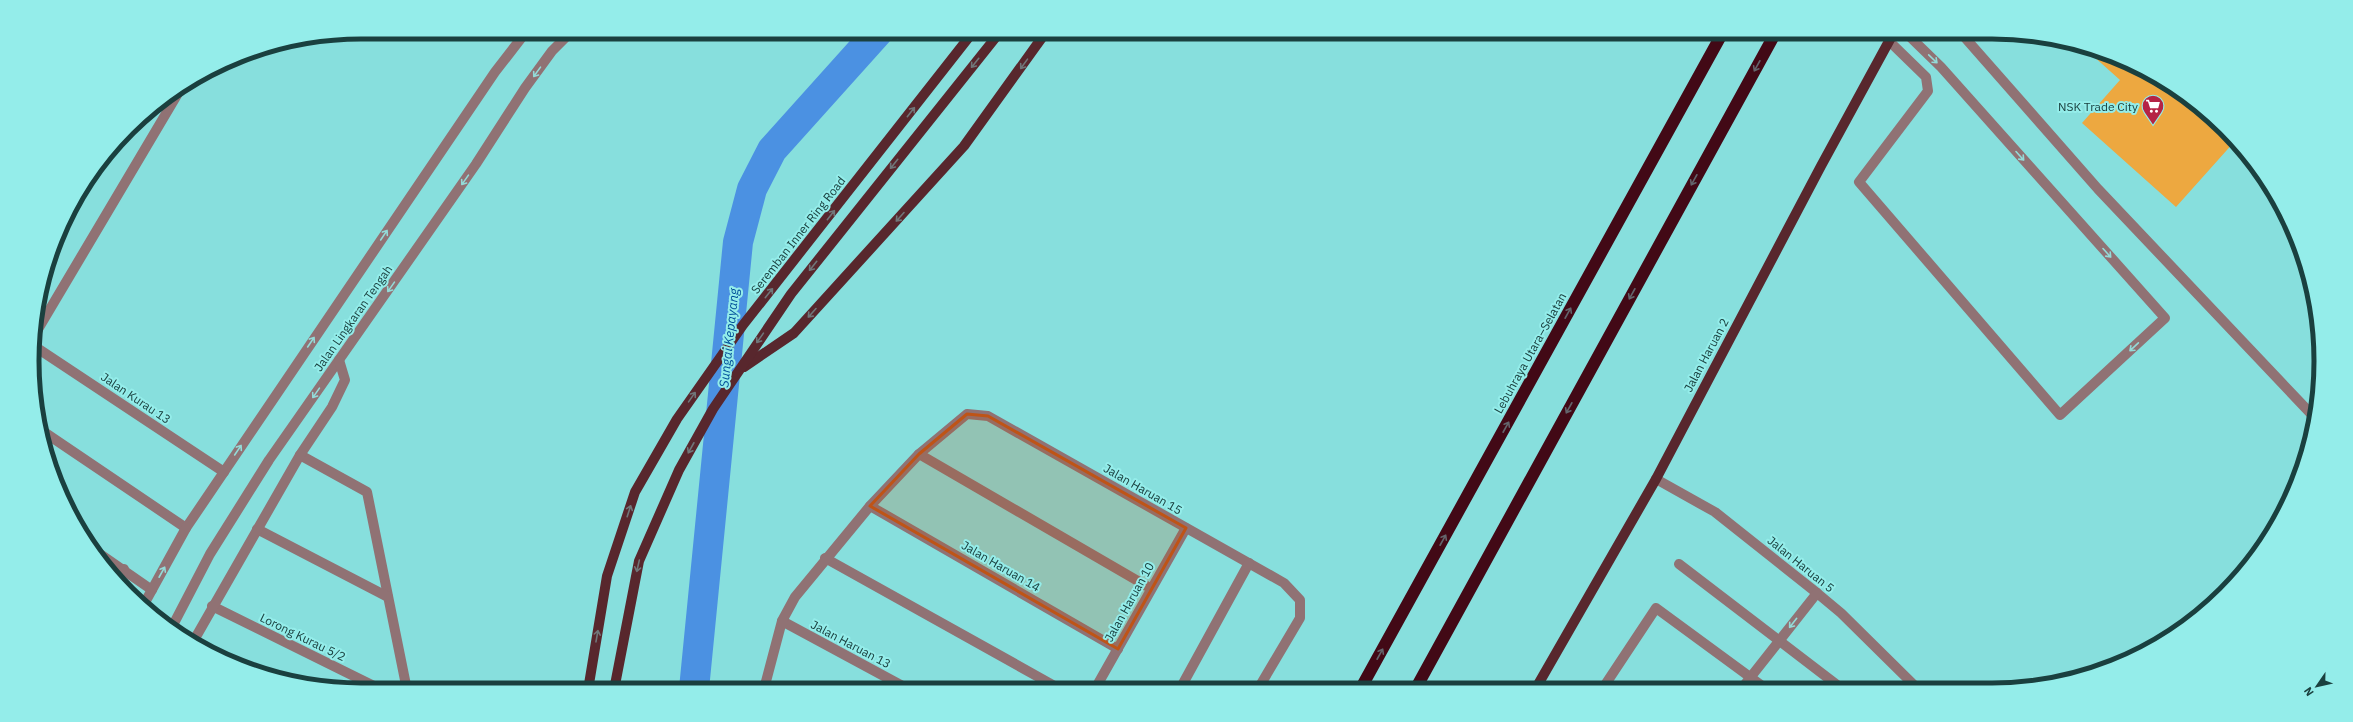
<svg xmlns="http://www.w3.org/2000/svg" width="2353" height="722" viewBox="0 0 2353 722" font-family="'IBM Plex Sans',sans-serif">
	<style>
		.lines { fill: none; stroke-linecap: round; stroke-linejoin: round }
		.river { stroke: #4b91e2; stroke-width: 30 }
		.building { fill: #eda840 }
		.minor { stroke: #907274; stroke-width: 10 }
		.major { stroke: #58272d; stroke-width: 10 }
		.highway { stroke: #420916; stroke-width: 12 }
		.oneway { stroke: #93dbd8 }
		.oneway2 { stroke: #707679 }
		.oneway3 { stroke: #63646b }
		.marked { fill: #bf5416; fill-opacity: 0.2; stroke: #bf5416; stroke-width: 3; stroke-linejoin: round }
		.labels { text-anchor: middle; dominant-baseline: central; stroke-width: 4; stroke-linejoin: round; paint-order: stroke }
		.poi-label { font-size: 12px; fill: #1a403f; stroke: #94edea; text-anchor: end }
		.street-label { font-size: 12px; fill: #1a403f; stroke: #94edea }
		.water-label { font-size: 13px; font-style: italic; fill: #005099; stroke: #94edea }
		.rim { fill: none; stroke: #1a403f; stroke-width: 5 }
	</style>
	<rect width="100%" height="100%" fill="#87dfdd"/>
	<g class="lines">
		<polyline class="river" points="694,689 738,242 752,189 772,150 878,32"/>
	</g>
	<polygon class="building" points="2082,46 2118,57 2175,88 2225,129 2235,141 2176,207 2082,123 2120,80"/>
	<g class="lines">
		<g class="minor">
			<polyline points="1960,32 2098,189 2315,418"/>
			<polyline points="1889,41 1926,77 1928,91 1859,182 2060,415 2165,318 1941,67 1905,32"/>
			<polyline points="34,336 177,95"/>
			<polyline points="34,346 224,472"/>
			<polyline points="41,430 186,528"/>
			<polyline points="919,454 1150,588"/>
			<polyline points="300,455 367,492 407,690"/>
			<polyline points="1656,479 1715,512 1817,593 1841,613 1916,687"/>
			<polyline points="870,506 1118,649"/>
			<polyline points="257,529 388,597"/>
			<polyline points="90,547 152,590"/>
			<polyline points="825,558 1060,689"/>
			<polyline points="1679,564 1841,688"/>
			<polyline points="118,581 124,569"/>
			<polyline points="143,606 186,528 495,72 526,32"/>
			<polyline points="212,606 382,690"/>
			<polyline points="782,621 908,689"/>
			<polyline points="171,629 210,554 269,460 476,164 525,88 552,51 571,32"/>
			<polyline points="193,642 300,455 332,407 345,380 339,360"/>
			<polyline points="1603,688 1656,608 1765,688"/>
			<polyline points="1742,688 1817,593"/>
			<polyline points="764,689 782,621 795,597 870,506 919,454 967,414 988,416 1284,583 1300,600 1300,618 1258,689"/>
			<polyline points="1095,689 1186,528"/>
			<polyline points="1180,689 1249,563"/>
		</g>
		<g class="major">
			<polyline points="744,367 794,333 964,146 1046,32"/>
			<polyline points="1536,688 1656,479 1821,166 1894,32"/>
			<polyline points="588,690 607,576 635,492 677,419 743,325 973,32"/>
			<polyline points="614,690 639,561 679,470 713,409 791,294 1000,32"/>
		</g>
		<g class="highway">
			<polyline points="1361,688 1723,32"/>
			<polyline points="1416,688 1776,32"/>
		</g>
	</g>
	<defs><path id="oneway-shaft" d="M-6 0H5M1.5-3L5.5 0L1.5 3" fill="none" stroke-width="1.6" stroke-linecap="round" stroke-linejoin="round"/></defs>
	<g class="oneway">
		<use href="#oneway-shaft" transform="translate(1933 59) rotate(44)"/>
		<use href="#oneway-shaft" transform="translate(537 72) rotate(126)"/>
		<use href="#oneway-shaft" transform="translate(2020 156) rotate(48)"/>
		<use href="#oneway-shaft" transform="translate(465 180) rotate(125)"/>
		<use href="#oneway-shaft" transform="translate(384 235) rotate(-56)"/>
		<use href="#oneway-shaft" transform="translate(2107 253) rotate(48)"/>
		<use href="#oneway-shaft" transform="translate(391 287) rotate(125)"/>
		<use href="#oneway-shaft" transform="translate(311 342) rotate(-56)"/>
		<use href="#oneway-shaft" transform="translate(2134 347) rotate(137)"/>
		<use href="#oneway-shaft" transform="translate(316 393) rotate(125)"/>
		<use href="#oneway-shaft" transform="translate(238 450) rotate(-56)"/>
		<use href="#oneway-shaft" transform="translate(162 572) rotate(-61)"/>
		<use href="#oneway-shaft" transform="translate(1793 623) rotate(128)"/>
	</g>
	<g class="oneway2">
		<use href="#oneway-shaft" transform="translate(975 63) rotate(129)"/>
		<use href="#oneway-shaft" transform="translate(1024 64) rotate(126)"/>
		<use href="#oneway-shaft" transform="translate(911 112) rotate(-52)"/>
		<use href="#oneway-shaft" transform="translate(894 164) rotate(129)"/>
		<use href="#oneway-shaft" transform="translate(831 215) rotate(-52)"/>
		<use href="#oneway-shaft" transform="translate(900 217) rotate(132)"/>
		<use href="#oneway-shaft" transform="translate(813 266) rotate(129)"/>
		<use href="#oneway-shaft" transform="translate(769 293) rotate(-51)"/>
		<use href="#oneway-shaft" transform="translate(812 313) rotate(132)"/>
		<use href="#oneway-shaft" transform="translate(760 338) rotate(125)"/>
		<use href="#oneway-shaft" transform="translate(692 397) rotate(-55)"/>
		<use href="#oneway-shaft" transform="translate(691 448) rotate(119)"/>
		<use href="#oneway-shaft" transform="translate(629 511) rotate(-72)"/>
		<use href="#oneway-shaft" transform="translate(638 566) rotate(103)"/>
		<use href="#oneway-shaft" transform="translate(597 636) rotate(-80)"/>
	</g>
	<g class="oneway3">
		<use href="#oneway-shaft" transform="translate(1757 66) rotate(119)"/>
		<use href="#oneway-shaft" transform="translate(1694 180) rotate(119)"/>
		<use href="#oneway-shaft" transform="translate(1632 294) rotate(119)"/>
		<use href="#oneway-shaft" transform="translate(1568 313) rotate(-61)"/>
		<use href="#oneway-shaft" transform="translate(1569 408) rotate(119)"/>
		<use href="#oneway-shaft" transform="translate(1506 427) rotate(-61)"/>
		<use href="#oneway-shaft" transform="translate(1443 540) rotate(-61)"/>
		<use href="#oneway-shaft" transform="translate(1380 654) rotate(-61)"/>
	</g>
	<path class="marked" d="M 967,414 L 988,416 L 1186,528 L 1118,649 L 870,506 L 919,454 Z"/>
	<defs>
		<g id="supermarket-pin" transform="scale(1.15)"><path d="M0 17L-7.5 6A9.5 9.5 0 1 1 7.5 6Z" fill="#b52345" stroke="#94edea"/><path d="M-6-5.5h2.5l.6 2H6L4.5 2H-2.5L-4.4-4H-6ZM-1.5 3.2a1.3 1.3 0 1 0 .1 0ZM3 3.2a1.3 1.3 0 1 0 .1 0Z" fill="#fff"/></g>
	</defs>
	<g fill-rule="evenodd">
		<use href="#supermarket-pin" x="2153" y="106"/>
	</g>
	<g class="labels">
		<g class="poi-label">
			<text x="2138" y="106">NSK Trade City</text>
		</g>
		<g class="street-label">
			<text transform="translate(798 235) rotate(-52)">Seremban Inner Ring Road</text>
			<text transform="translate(353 318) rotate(-55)">Jalan Lingkaran Tengah</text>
			<text transform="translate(1530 353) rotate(-61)">Lebuhraya Utara–Selatan</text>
			<text transform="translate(1706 355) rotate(-62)">Jalan Haruan 2</text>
			<text transform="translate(136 398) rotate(34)">Jalan Kurau 13</text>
			<text transform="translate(1143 489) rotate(30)">Jalan Haruan 15</text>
			<text transform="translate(1801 564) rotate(39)">Jalan Haruan 5</text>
			<text transform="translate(1001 566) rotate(30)">Jalan Haruan 14</text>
			<text transform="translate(1129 602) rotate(-61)">Jalan Haruan 10</text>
			<text transform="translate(303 637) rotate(26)">Lorong Kurau 5/2</text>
			<text transform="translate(851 644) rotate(28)">Jalan Haruan 13</text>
		</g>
		<g class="water-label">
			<text transform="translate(729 338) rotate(-84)">Sungai Kepayang</text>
		</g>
	</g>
	<path d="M0 0H2353V722H0ZM361 39H1992A322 322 0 0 1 2314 361V361A322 322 0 0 1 1992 683H361A322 322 0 0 1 39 361V361A322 322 0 0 1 361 39Z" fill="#94edea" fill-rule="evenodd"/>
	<path class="rim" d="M361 39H1992A322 322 0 0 1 2314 361V361A322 322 0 0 1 1992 683H361A322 322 0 0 1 39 361V361A322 322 0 0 1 361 39Z"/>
	<g transform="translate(2317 686) rotate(236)" stroke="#94edea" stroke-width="3" paint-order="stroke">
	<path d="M0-3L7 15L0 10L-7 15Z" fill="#1a403f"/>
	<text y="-6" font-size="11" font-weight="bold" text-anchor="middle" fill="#1a403f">N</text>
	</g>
</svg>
